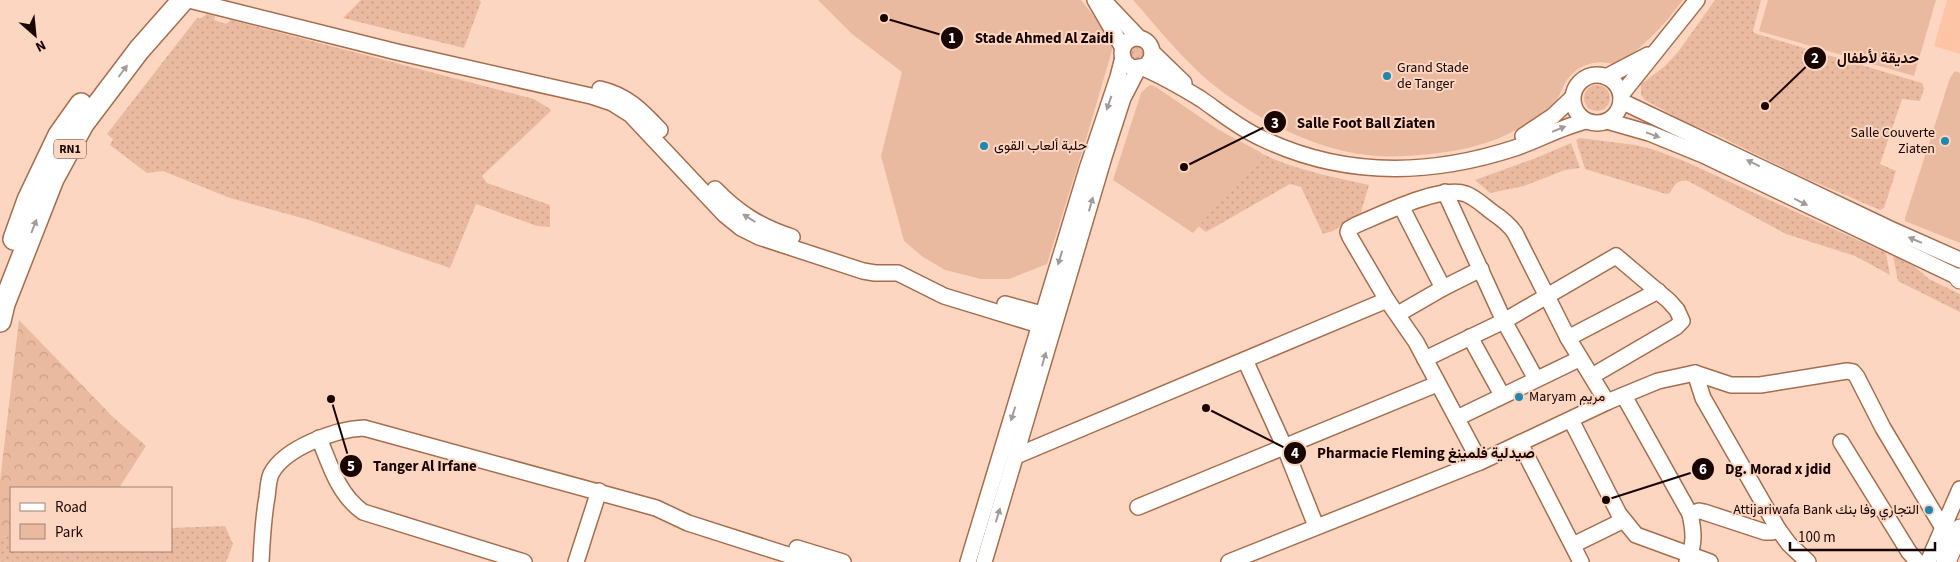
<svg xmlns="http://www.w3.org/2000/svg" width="1960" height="562" viewBox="0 0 1960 562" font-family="'Source Sans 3',Vazirmatn,sans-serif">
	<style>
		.built { fill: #fdc4a6 }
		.green { fill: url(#green-dots) }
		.forest { fill: url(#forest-crowns) }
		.pitch { fill: #eabaa0 }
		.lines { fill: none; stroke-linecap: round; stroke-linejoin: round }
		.minor-casing { stroke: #a66d4d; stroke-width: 18 }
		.major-casing { stroke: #a66d4d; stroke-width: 21 }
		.highway-casing { stroke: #a66d4d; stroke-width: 24 }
		.minor { stroke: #fff; stroke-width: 15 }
		.major { stroke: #fff; stroke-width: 19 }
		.highway { stroke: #fff; stroke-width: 21 }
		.oneway { fill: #a39b99 }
		.poi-dot { fill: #1f87b0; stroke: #fdd6c1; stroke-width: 2 }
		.labels { text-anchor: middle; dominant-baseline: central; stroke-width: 4; stroke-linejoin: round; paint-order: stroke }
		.shield { fill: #fdd6c1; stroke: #5d443a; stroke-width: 1 }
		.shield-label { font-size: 12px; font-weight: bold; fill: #190500 }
		.poi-label { font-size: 14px; fill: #190500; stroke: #fdd6c1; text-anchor: start }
		.leader { fill: none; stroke: #190500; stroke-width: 2 }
		.callout-dot { fill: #190500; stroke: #fdd6c1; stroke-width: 2 }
		.mark-label { font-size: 15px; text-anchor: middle; font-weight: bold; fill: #fff }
		.callout-label { font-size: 15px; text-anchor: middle; font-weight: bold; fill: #190500; stroke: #fdd6c1; stroke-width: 4; stroke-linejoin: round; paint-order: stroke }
	</style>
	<defs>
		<pattern id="green-dots" width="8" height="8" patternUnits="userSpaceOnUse" patternTransform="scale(1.25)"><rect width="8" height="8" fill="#eabaa0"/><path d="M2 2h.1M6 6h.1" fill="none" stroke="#c89e88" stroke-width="1.8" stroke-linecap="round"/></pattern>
		<pattern id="forest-crowns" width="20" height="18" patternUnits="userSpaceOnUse" patternTransform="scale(1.25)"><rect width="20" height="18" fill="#eabaa0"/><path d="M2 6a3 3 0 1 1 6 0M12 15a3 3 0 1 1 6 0" fill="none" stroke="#c89e88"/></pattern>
	</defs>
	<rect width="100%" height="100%" fill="#fdd6c1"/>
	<polygon class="built" points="1947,0 1960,0 1960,54 1934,46"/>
	<g class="green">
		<polygon points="361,0 479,0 481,2 464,48 343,18"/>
		<polygon points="1715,0 1761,0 1753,31 1754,33 1922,83 1924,88 1920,101 1902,99 1880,164 1896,171 1884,208 1880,210 1796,174 1715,134 1687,123 1645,100 1641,95 1641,84 1664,67 1678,52"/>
		<polygon points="207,14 215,16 214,20 226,24 231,20 534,99 550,109 551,111 482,176 487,183 550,205 550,227 537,226 476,204 450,268 309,220 230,198 163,171 147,173 110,145 113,139 107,134 197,18 201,18"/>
		<circle cx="1138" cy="53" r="11"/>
		<circle cx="1597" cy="98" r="13"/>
		<path d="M 1219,130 C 1237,141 1256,152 1276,160 C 1306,172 1338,178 1369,185 L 1361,212 L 1333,231 L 1323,234 L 1301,187 L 1290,184 L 1206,232 L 1188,219 Z"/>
		<path d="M 1580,138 L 1635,145 L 1652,149 L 1684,161 L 1886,253 L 1890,275 L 1855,256 L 1786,234 L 1688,181 C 1677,180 1675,184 1670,193 L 1666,194 L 1585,169 L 1576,140 Z"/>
		<polygon points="1571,143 1580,168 1565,170 1524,186 1490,193 1475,180 1536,158"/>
		<polygon points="1893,256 1914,266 1929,279 1960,294 1960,312 1898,281"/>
		<polygon points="225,526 233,544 226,562 0,562 0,537 11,536 11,551 171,551 171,528"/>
	</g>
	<polygon class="forest" points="19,320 113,417 146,446 119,488 11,488 11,536 0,537 0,481"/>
	<g class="pitch">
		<polygon points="818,0 1081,0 1111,38 1113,47 1087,136 1047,264 1009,279 981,279 945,270 923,257 904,241 881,156 902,72 852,34"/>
		<path d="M 1133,0 L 1683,0 C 1663,26 1643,49 1615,65 C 1598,58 1577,65 1567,80 C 1560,90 1561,97 1551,106 C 1537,117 1522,128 1506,135 C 1483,146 1454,152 1429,154 C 1409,156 1389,158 1368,155 C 1314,150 1253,117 1211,83 C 1182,59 1158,28 1133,0 Z"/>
		<polygon points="1768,0 1936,0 1914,76 1759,31"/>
		<polygon points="1955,71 1960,73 1960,243 1912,224 1905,221 1905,218 1950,78"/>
		<polygon points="1151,85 1156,87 1219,130 1262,153 1193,233 1113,180 1141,93 1147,87"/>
	</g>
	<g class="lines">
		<g class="minor-casing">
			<g id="minor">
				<polyline points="189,0 397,52 591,96 612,103 631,115 725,215 741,228 759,237 863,271 875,273 898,273 944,296 1039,325"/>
				<polyline points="1095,0 1123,48"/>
				<polyline points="1104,1 1139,38"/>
				<circle cx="1137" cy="53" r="15"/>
				<polyline points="1152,52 1184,83"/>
				<path d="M 1141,67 C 1160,75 1183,88 1201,99 C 1221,113 1239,128 1261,138 C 1344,178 1429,176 1515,148 C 1539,140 1561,127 1586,121"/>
				<circle cx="1597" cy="99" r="24"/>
				<polyline points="1606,77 1648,55"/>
				<path d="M 600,89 C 627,95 642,111 660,130"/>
				<polyline points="1621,95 1697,0"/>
				<polyline points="1621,101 1888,228 1960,260"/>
				<polyline points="1607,121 1649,133 1703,155 1960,278"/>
				<polyline points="1523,136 1553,116 1572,98"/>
				<path d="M 715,189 C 738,213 761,227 792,237"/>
				<polyline points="1445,192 1504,321 1536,379"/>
				<polyline points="1401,206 1443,288"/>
				<polyline points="1005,304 1042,314"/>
				<polyline points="1398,314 1443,288 1481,269"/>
				<polyline points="1470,337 1502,395"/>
				<polyline points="1568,338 1658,291"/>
				<polyline points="1425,359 1504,321 1616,256 1669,301 1677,310 1682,321 1676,327 1592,376"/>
				<polyline points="1245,360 1285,448 1316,526"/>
				<polyline points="1695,373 1703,398 1778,529 1789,544 1808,562"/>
				<path d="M 1624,396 L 1690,514 C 1694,532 1695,544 1687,562"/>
				<polyline points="1457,418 1579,359"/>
				<polyline points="1571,420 1619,514 1636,535 1710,562"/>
				<path d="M 319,438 C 330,465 338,494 363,512 L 524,562"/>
				<polyline points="1841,442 1909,552 1918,562"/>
				<polyline points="1520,443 1581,562"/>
				<polyline points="1016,456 1387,300"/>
				<path d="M 1480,462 L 1416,342 L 1387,300 L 1350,237 L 1348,232 L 1349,229 L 1356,225 C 1382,214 1440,185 1466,194 C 1476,198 1484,206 1492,212 C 1501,218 1509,224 1515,233 L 1568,338 L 1607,402"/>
				<polyline points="1138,507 1437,384"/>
				<polyline points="1690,514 1699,511 1704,512 1765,532 1772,532 1778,529"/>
				<polyline points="1573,545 1622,521"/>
				<polyline points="797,548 843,562"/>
				<path d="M 261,562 C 262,540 263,519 267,497 C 268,490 268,481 271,474 C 284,448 336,429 364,428 L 656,508 L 688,523 L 810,562"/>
				<polyline points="576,562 599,491"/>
				<polyline points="968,562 1087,169 1118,77 1123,57"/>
				<polyline points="984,562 1104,157 1123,98 1139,67"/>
				<polyline points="1229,562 1480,462 1607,402 1658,381 1695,373 1731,385 1760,385 1847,371 1853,372 1857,377 1883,428 1943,528"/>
				<polyline points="1928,562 1960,489"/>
			</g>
		</g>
		<g class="major-casing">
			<g id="major">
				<polyline points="1959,278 1960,279"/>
				<polyline points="1946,562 1960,529"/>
			</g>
		</g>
		<g class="highway-casing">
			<g id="highway">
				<polyline points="14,239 28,200 59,135 81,104"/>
				<polyline points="0,321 4,304 53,179 83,124 139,50 183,0"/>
			</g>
		</g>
		<use href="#minor" class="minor"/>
		<use href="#major" class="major"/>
		<use href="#highway" class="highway"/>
	</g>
	<defs><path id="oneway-solid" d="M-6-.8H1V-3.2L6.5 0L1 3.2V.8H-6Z" transform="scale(1.25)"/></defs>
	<g class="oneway">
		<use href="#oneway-solid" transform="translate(123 71) rotate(-53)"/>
		<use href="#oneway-solid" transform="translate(1109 103) rotate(109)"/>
		<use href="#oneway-solid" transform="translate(1559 129) rotate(-22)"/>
		<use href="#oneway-solid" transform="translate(1653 135) rotate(20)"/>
		<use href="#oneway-solid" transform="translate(1753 163) rotate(-154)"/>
		<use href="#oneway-solid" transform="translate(1801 202) rotate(26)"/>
		<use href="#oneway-solid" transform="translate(1091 204) rotate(-74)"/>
		<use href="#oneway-solid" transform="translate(749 218) rotate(-148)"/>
		<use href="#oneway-solid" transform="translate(34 226) rotate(-69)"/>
		<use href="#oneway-solid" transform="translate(1915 240) rotate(-157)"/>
		<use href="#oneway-solid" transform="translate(1060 258) rotate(107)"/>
		<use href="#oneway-solid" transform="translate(1044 359) rotate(-74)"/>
		<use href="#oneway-solid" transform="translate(1013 414) rotate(107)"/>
		<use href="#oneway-solid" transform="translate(998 515) rotate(-73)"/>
	</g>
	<g class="poi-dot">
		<circle cx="1387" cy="76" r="5"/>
		<circle cx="1945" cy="141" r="5"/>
		<circle cx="984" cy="146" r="5"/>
		<circle cx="1519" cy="397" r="5"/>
		<circle cx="1929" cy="510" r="5"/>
	</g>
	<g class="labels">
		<rect class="shield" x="54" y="139.5" width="32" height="19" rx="4"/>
		<g class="shield-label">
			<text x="70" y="149">RN1</text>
		</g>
		<g class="poi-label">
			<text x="1397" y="68">Grand Stade<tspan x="1397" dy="16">de Tanger</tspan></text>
			<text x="1935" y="133" text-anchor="end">Salle Couverte<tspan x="1935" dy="16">Ziaten</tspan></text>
			<text x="994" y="146">حلبة ألعاب القوى</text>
			<text x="1529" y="397">Maryam مريم</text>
			<text x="1919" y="510" text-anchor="end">Attijariwafa Bank التجاري وفا بنك</text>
		</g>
	</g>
	<path class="leader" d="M884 18L952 38M1765 106L1815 58M1184 167L1275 122M1206 408L1295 453M331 399L351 466M1606 500L1703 469"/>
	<g class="callout-dot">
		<circle cx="884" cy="18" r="5"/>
		<circle cx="1765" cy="106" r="5"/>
		<circle cx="1184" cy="167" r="5"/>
		<circle cx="1206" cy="408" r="5"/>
		<circle cx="331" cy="399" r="5"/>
		<circle cx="1606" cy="500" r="5"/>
		<circle cx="952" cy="38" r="12"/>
		<circle cx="1815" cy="58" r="12"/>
		<circle cx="1275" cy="122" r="12"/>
		<circle cx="1295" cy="453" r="12"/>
		<circle cx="351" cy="466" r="12"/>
		<circle cx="1703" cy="469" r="12"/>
	</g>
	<g class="mark-label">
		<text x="952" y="43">1</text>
		<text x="1815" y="63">2</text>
		<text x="1275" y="128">3</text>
		<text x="1295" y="458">4</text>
		<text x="351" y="471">5</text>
		<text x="1703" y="474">6</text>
	</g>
	<g class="callout-label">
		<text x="1044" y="43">Stade Ahmed Al Zaidi</text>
		<text x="1878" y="63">حديقة لأطفال</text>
		<text x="1366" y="128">Salle Foot Ball Ziaten</text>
		<text x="1426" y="458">Pharmacie Fleming صيدلية فلمينغ</text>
		<text x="425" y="471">Tanger Al Irfane</text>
		<text x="1778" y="474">Dg. Morad x jdid</text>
	</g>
	<rect x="10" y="487" width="162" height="65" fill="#fdd6c1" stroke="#a28274"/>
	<rect x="20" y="503" width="25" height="8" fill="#ffffff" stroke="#a28274"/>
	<text x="55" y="512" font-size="15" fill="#190500">Road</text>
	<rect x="20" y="524" width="25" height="15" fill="#eabaa0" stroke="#a28274"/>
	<text x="55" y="537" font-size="15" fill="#190500">Park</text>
	<g transform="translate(35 35) rotate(153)" stroke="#fdd6c1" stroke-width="4" paint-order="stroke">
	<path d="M0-4L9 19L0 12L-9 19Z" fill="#190500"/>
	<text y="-8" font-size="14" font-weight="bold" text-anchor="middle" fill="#190500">N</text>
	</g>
	<path d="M1790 542v8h145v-8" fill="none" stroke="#190500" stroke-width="2.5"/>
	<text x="1798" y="542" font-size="15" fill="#190500" stroke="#fdd6c1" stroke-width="4" paint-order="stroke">100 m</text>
</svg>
